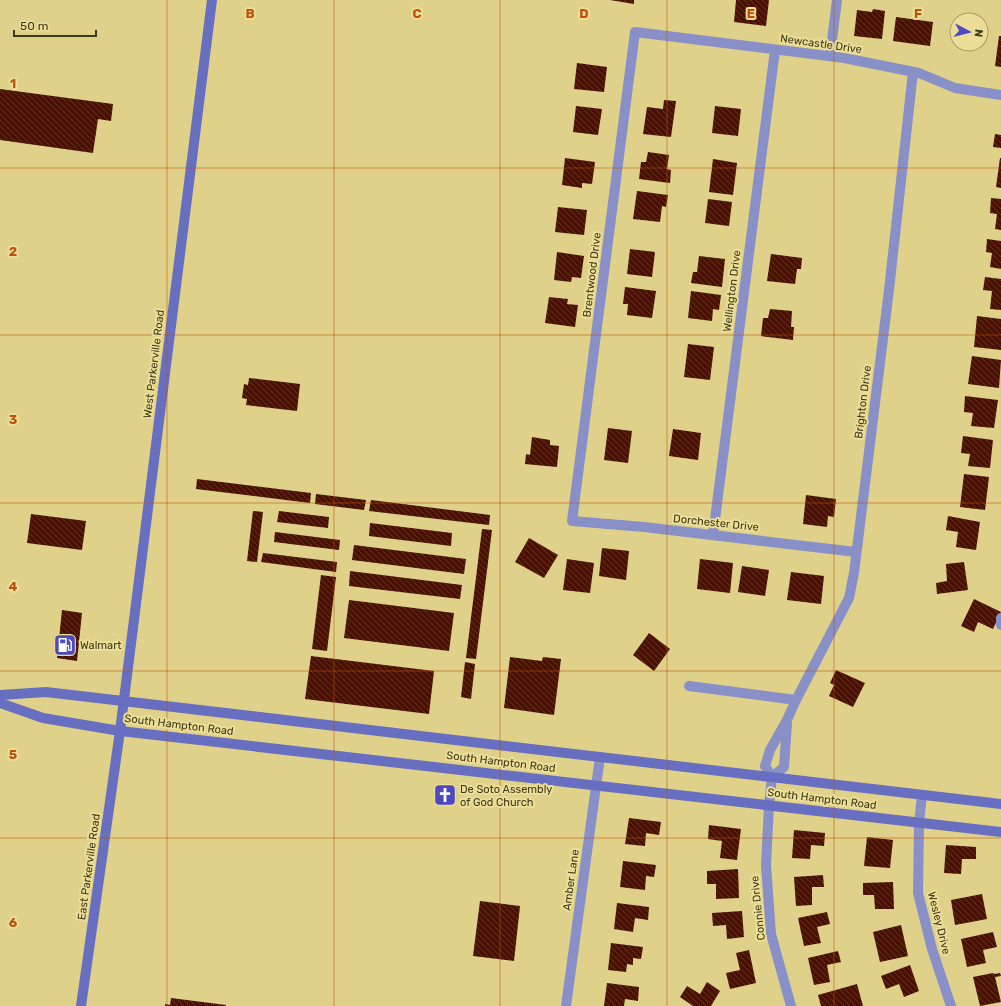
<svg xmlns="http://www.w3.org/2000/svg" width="1001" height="1006" viewBox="0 0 1001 1006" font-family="Rubik,sans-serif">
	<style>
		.building { fill: url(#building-back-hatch) }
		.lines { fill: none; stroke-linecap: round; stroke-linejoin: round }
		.minor { stroke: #8990c7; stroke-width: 10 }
		.secondary { stroke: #686fc0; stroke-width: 10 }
		.grid { fill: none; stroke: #be5110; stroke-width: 1; stroke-opacity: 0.55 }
		.labels { text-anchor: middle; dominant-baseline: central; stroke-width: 4; stroke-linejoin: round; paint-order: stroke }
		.street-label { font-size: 11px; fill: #3f391b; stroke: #ecde96 }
		.poi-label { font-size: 11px; fill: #3f391b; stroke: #ecde96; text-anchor: start }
		.grid-label { font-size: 13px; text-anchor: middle; font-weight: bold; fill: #be5110; stroke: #ecde96; stroke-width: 4; stroke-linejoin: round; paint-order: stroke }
	</style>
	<defs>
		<pattern id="building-back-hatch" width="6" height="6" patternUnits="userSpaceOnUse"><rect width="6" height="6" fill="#4b1000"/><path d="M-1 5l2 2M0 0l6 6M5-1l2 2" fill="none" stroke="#633425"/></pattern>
	</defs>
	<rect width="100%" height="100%" fill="#dfd189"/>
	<g class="building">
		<polygon points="610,0 634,0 634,4"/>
		<polygon points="736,0 769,0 766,26 734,22"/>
		<polygon points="873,9 885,11 882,39 854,36 857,10 872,12"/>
		<polygon points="896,17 933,22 930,46 893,41"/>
		<polygon points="999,36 1001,36 1001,67 995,66"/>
		<polygon points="577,63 607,67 604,92 574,89"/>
		<polygon points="0,89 113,104 111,121 98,119 93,153 0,140"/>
		<polygon points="664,100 676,101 671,137 643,134 647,107 663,109"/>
		<polygon points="576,106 602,109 598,135 573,132"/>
		<polygon points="715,106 741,109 738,136 712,133"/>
		<polygon points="995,134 1001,135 1001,148 993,147"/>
		<polygon points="648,152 669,155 667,169 671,170 670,183 639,179 641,162 646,162"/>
		<polygon points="565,158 595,162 592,184 582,183 582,188 562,185"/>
		<polygon points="1000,158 1001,158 1001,188 996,187"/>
		<polygon points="713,159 737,163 733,195 709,192"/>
		<polygon points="637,191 668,195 666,207 662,206 660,222 633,219"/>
		<polygon points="991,198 1001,199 1001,230 995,229 997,214 990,213"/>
		<polygon points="708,199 732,202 729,226 705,223"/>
		<polygon points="558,207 587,210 584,235 555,232"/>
		<polygon points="987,239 1001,241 1001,269 990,267 992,253 986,252"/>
		<polygon points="630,249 655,252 652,277 627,274"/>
		<polygon points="557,252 584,256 581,278 572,277 571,282 554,280"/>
		<polygon points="771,254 802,258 801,269 797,269 795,284 767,281"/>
		<polygon points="699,256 725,259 722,287 691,283 693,272 697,272"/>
		<polygon points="985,277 1001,279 1001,310 990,309 992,291 983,290"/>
		<polygon points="625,287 656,291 652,318 627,315 628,304 623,304"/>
		<polygon points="691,291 721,295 719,310 713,309 712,321 688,318"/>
		<polygon points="549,297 568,299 567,304 578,305 575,327 545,323"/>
		<polygon points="770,309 792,311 791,327 794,327 793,340 761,336 763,318 768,318"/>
		<polygon points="977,316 1001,319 1001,350 974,347"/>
		<polygon points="688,344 714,347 710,380 684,377"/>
		<polygon points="972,356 1001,360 999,388 968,384"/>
		<polygon points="249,378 300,384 297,411 246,405 247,399 242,398 244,384 248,385"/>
		<polygon points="965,396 998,400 994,428 971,426 973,413 964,412"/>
		<polygon points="608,428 632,431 628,463 604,460"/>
		<polygon points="673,429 701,433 698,460 669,456"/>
		<polygon points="963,436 993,440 990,468 968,466 970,454 961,453"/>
		<polygon points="532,437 550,440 550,445 559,446 557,467 525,464 526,454 530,455"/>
		<polygon points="964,474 989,477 985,510 960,507"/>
		<polygon points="197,479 311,493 310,503 196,489"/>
		<polygon points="316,494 366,500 364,510 315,504"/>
		<polygon points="806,495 836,499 834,517 828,516 827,527 803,524"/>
		<polygon points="371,500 490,515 489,525 369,511"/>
		<polygon points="253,511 263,512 257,562 247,561"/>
		<polygon points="279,511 329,517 328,528 277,522"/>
		<polygon points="31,514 86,521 82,550 27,543"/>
		<polygon points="948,516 980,522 976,550 956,547 958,532 946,530"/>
		<polygon points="370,523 452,533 451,546 369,536"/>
		<polygon points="482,529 492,530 476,659 466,658"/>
		<polygon points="275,532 340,540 339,550 274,542"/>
		<polygon points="529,538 558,555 544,578 515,562"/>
		<polygon points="354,545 466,559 464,574 352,560"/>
		<polygon points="602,548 629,551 626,580 599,576"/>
		<polygon points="263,553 337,562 336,572 261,562"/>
		<polygon points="567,559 594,563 590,593 563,590"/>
		<polygon points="700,559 733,563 730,593 697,589"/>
		<polygon points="964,562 968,590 937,594 936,583 947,581 946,564"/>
		<polygon points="742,566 769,570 765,596 738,592"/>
		<polygon points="350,571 462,585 460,599 349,586"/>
		<polygon points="791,572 824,576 821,604 787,600"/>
		<polygon points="321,575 336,577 327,651 312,649"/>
		<polygon points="974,599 1001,612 993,629 978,622 974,632 961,626"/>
		<polygon points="349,600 454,613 449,651 344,638"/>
		<polygon points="62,610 82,613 77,661 57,658"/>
		<polygon points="649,633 670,649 654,671 633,655"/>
		<polygon points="311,656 434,671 429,714 305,699"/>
		<polygon points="510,657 542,661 543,657 561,659 554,715 504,708"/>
		<polygon points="465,662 475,664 471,699 461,697"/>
		<polygon points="836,670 865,683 853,707 829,696 834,685 830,683"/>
		<polygon points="629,818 661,822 659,835 646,833 645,846 625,844"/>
		<polygon points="709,825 741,829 737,860 720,858 722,841 708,839"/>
		<polygon points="794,830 825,833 824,846 811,845 810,859 792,858"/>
		<polygon points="867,837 893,840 890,868 864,866"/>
		<polygon points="946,845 976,847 976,859 962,859 961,874 944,873"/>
		<polygon points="623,861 656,865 654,877 646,876 645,890 620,887"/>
		<polygon points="738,869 739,898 716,899 716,884 707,884 707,871"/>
		<polygon points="823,875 824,887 812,887 812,905 796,906 794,877"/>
		<polygon points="893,882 894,909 875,909 874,895 863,895 863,883"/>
		<polygon points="982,894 987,919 955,925 951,900"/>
		<polygon points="480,901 520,906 514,961 473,956"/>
		<polygon points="617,903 649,907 648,920 635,918 633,932 614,929"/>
		<polygon points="742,911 744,937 727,939 726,925 713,926 712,913"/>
		<polygon points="827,912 830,924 817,927 821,943 804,946 798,918"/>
		<polygon points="901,925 908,956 880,962 873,932"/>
		<polygon points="993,932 997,947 983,950 986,963 967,967 961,939"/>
		<polygon points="611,943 643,947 641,959 633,958 633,965 627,964 626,972 608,970"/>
		<polygon points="749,950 756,983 730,989 726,973 740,970 736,953"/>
		<polygon points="838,951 841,962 827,965 830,982 814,985 808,958"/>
		<polygon points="910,965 919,991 904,997 899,984 886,989 881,976"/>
		<polygon points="993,973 994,974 1000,973 1001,976 995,977 1001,1002 980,1006 973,977"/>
		<polygon points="707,982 720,991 711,1006 693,1006 680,997 687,986 700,994"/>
		<polygon points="607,983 639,987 638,1001 625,999 624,1006 604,1006"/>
		<polygon points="857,984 863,1006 821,1006 818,995"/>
		<polygon points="171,998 226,1005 226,1006 165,1006 165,1004 170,1005"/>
	</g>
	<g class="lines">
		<g class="minor">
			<polyline points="830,56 837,0"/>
			<polyline points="713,535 775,50"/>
			<polyline points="856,552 644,527 572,521 635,32 844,58 919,73 955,88 1001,95"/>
			<polyline points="1001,625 1001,618"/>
			<polyline points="689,686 796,700"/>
			<polyline points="772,777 765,766 770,750 787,720 796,700 849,598 854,573 889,290 913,72"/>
			<polyline points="772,777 769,805 766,865 771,934 791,1006"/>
			<polyline points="772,777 784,767 787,724"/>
			<polyline points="922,795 919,823 918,893 932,949 951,1006"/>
			<polyline points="566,1006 600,757"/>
		</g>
		<g class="secondary">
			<polyline points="0,695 46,692 1001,804"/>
			<polyline points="0,703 43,718 120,731 1001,832"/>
			<polyline points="81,1006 120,731 212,0"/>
		</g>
	</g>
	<path class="grid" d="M 167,0 L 167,1006M 334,0 L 334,1006M 500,0 L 500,1006M 667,0 L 667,1006M 834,0 L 834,1006M 0,168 L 1001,168M 0,335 L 1001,335M 0,503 L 1001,503M 0,671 L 1001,671M 0,838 L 1001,838"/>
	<defs>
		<g id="fuel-square" transform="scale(1.15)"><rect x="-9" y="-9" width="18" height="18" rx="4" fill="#4d4ac1" stroke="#ecde96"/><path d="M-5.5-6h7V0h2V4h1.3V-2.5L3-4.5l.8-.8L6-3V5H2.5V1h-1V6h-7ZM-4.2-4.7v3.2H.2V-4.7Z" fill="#fff"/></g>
		<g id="church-square" transform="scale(1.15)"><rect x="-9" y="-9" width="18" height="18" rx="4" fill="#4d4ac1" stroke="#ecde96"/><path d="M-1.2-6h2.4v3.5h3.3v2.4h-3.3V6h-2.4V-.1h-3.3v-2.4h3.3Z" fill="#fff"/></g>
	</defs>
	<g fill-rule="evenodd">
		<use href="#fuel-square" x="65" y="645"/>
		<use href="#church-square" x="445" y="795"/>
	</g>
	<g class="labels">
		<g class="street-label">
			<text transform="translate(821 44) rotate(8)">Newcastle Drive</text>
			<text transform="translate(592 275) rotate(-83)">Brentwood Drive</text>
			<text transform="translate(732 291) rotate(-83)">Wellington Drive</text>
			<text transform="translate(154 364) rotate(-83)">West Parkerville Road</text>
			<text transform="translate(863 402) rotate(-83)">Brighton Drive</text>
			<text transform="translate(716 523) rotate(6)">Dorchester Drive</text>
			<text transform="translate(179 725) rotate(7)">South Hampton Road</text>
			<text transform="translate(501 762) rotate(7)">South Hampton Road</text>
			<text transform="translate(822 799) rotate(7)">South Hampton Road</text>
			<text transform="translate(89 867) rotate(-82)">East Parkerville Road</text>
			<text transform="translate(571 880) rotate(-82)">Amber Lane</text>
			<text transform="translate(758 908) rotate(-96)">Connie Drive</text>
			<text transform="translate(939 923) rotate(76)">Wesley Drive</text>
		</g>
		<g class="poi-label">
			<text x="80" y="645">Walmart</text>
			<text x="460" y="789">De Soto Assembly<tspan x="460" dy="13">of God Church</tspan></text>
		</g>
	</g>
	<g class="grid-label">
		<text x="250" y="18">B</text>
		<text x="417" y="18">C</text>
		<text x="584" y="18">D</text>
		<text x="751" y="18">E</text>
		<text x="918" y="18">F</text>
		<text x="13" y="88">1</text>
		<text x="13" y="256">2</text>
		<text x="13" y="424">3</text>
		<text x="13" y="591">4</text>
		<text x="13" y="759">5</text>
		<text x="13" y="927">6</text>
	</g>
	<g transform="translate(969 32) rotate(97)"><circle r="19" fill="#ecde96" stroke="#a79c65"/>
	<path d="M0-3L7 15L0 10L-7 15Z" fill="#4d4ac1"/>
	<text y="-6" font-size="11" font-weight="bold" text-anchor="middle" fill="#3f391b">N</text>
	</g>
	<path d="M14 30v6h82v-6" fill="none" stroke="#3f391b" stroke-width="2"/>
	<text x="20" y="30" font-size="12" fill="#3f391b" stroke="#ecde96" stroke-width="3" paint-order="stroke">50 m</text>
</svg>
